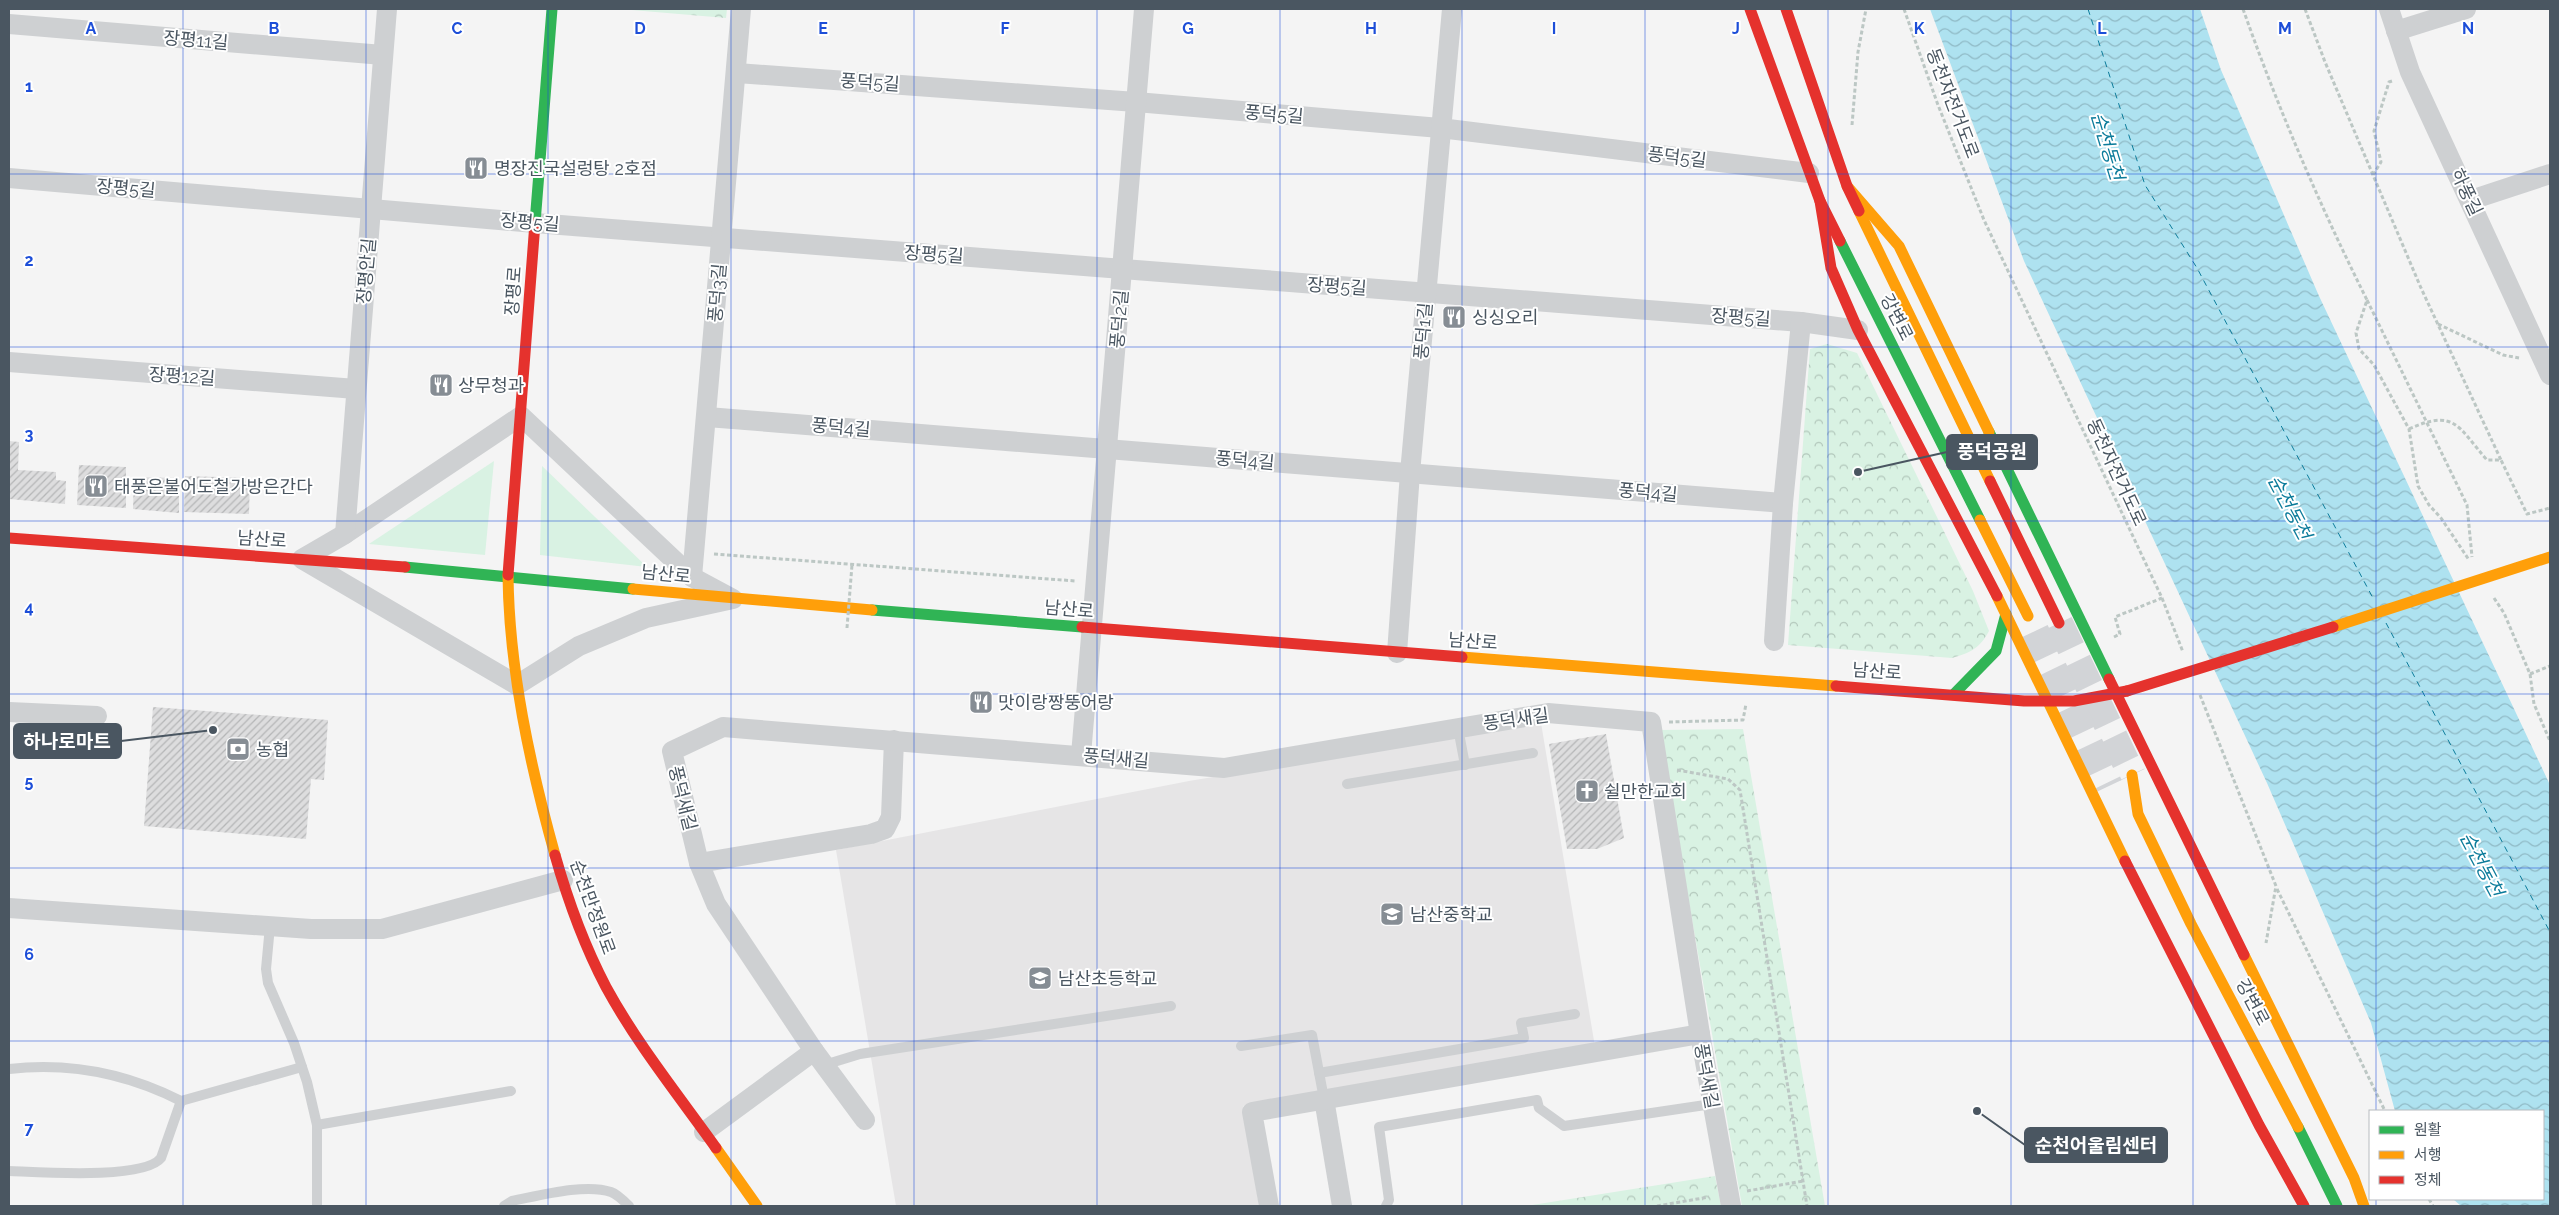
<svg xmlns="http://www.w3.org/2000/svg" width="2559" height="1215" viewBox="0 0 2559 1215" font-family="Raleway,'Noto Sans KR',sans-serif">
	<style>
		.education { fill: #e6e5e6 }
		.grass { fill: #d9f2e3 }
		.forest { fill: url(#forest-crowns) }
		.water { fill: url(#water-waves) }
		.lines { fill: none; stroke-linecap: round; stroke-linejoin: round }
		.ferry { stroke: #0c7c9b; stroke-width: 1; stroke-dasharray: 6 5; stroke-linecap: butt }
		.building { fill: url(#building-hatch) }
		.secondary-tunnel { stroke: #d2d4d7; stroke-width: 28; stroke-dasharray: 28 14; stroke-linecap: butt }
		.path { stroke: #bcc7c4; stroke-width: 3; stroke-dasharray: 4 2.5; stroke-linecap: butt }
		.lane { stroke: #ced0d2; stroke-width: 10 }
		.street { stroke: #ced0d2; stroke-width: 20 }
		.fast { stroke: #30b455; stroke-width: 11 }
		.slow { stroke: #ff9f0a; stroke-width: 11 }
		.jam { stroke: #e5322d; stroke-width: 11 }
		.path-bridge { stroke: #bcc7c4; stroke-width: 3; stroke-dasharray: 4 2.5; stroke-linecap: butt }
		.slow-bridge { stroke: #ff9f0a; stroke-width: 11 }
		.jam-bridge { stroke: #e5322d; stroke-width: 11 }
		.grid { fill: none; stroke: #1d4ed8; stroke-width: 1; stroke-opacity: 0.55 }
		.labels { text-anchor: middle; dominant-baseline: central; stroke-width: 4; stroke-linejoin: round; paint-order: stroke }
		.street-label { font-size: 18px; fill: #4a5661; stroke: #fff }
		.poi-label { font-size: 18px; fill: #4a5661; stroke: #fff; text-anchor: start }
		.water-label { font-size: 19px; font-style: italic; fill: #0c7c9b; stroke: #fff }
		.grid-label { font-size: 16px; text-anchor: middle; font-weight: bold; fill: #1d4ed8; stroke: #fff; stroke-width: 4; stroke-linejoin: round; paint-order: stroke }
		.leader { fill: none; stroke: #4a5661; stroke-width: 2 }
		.callout-dot { fill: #4a5661; stroke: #fff; stroke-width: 2 }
		.callout { fill: #4a5661; stroke: #4a5661; stroke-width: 2 }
		.callout-label { font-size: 19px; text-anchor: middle; font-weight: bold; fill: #fff }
	</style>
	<defs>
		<pattern id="forest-crowns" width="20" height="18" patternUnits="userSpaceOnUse" patternTransform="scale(1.25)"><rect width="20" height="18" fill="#d9f2e3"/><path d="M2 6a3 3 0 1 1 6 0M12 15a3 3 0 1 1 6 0" fill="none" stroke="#b2c7bb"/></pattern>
		<pattern id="water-waves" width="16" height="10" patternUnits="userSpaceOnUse" patternTransform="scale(1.25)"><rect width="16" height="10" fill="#aee2f0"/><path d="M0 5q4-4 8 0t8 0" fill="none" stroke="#90bac6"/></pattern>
		<pattern id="building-hatch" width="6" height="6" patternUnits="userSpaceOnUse" patternTransform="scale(1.25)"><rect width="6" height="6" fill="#ddddde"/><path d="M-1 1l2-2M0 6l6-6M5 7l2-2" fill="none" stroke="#b5b6b7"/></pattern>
	</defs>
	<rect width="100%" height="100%" fill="#f4f4f4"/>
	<polygon class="education" points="1541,723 1595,1047 1243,1106 1259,1206 896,1206 836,850 1189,781"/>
	<g class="grass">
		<polygon points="494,461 485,555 369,544"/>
		<polygon points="542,466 647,567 540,555"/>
	</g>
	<g class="forest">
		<polygon points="620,9 727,9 726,18"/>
		<path d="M 1827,344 L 1857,353 L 1973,591 L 1989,631 C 1980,648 1970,653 1952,658 L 1788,645 L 1810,349 Z"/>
		<polygon points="1743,729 1825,1206 1742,1206 1659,730"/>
		<polygon points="1715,1176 1721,1206 1526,1206"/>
	</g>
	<polygon class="water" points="1930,9 2200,9 2221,70 2319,296 2550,785 2550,1206 2461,1206 2453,1199 2543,1199 2543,1111 2395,1111 2371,1023 2267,783 2024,261"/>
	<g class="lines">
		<g class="ferry">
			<polyline points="2088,9 2145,185 2197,268 2374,600"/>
			<polyline points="2386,623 2550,932"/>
		</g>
	</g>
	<g class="building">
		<polygon points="9,441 19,442 18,470 56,472 56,480 66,481 65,504 9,499"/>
		<polygon points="79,465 126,467 126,508 77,505"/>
		<polygon points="185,476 250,478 249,514 184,512"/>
		<polygon points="134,477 179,478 179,513 133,509"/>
		<polygon points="153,707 328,720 324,780 311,779 306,839 144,826"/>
		<polygon points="1606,734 1624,838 1597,849 1567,849 1549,744"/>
	</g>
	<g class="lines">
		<g class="secondary-tunnel">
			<polyline points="2059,623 2132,775"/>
			<polyline points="2035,631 2109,786"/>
		</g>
		<g class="path">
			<polyline points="1904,9 1938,105 1984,220 2162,598 2183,652"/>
			<path d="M 2243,9 C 2278,108 2320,206 2367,300 L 2356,333 L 2359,349 L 2374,365 L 2409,429 L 2418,486 L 2429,505 L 2441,518 L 2469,560"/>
			<polyline points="2305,9 2325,62 2421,288 2501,460"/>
			<polyline points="1852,125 1858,52 1866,9"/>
			<polyline points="2373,175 2381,162 2374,131 2389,82 2392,81"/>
			<polyline points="2367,300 2467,505 2472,557"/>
			<polyline points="2438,324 2503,355 2519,358"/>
			<path d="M 2409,429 C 2455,408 2458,427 2487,460 L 2501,460 L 2527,514 L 2550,508"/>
			<polyline points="714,554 1076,581"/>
			<polyline points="2494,598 2504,613 2530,674 2534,704 2550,741"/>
			<polyline points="2114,637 2120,634 2115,617 2162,598"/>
			<polyline points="2530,674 2550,666"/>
			<polyline points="2200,695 2276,886 2266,943"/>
			<polyline points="1669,722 1743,720 1746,704"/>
			<polyline points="1677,770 1728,779 1740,790 1807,1206"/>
			<polyline points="2277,889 2385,1111"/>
			<polyline points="1747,1191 1803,1181"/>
			<polyline points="2429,1199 2433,1206"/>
			<polyline points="1657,1206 1709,1197"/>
		</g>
		<g class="lane">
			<polyline points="1458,728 1465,765"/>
			<polyline points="1347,784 1533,753"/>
			<polyline points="270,926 266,969 268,983 294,1043 307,1082 317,1125 317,1206"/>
			<polyline points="1241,1046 1312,1035 1324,1099"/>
			<polyline points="824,1065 860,1054 1171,1006"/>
			<path d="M 9,1069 C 70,1062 126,1073 181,1101 L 302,1067"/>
			<polyline points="1319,1073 1524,1038 1521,1023 1575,1014"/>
			<polyline points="317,1125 511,1091"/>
			<path d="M 9,1171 C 38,1172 144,1180 161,1158 L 181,1101"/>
			<path d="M 504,1206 L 512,1201 C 538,1196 585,1183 611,1192 C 617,1194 624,1201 629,1206"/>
			<polyline points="1386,1206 1389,1200 1379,1127 1537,1100 1539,1108 1564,1126 1712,1104"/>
		</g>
		<g class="street">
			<polyline points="2389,9 2410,72 2550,375"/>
			<polyline points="9,24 383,55"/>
			<polyline points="2396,31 2466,9"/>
			<polyline points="737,73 1136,102 1440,128 1809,173"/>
			<polyline points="9,178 535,223 1801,322 1858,330"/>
			<polyline points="2471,200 2550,174"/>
			<polyline points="9,362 356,389"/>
			<polygon points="521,416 692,577 733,599 646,618 579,646 517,685 302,559 345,534"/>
			<polyline points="707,417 1783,503"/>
			<polyline points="345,534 387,9"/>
			<polyline points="692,577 741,9"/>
			<polyline points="1774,641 1783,503 1801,322"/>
			<polyline points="1397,653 1410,473 1452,9"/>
			<polyline points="9,712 97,716"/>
			<polyline points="1081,755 1144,9"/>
			<polyline points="699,863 871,834 885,829 891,817 894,740"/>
			<polyline points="9,908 311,929 382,929 563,880"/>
			<polyline points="1324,1099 1342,1206"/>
			<polyline points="865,1120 814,1051 716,904 699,863 672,751 723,727 1224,768 1548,713 1651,722 1700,1034 1731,1206"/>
			<polyline points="704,1132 814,1051"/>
			<polyline points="1269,1206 1252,1112 1700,1034"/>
		</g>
		<g class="fast">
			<polyline points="535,223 552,9"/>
			<polyline points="1840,241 1980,520"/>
			<polyline points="1989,432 2109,679"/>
			<polyline points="405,567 633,589"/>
			<polyline points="872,610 1082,627"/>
			<polyline points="1954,694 1996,651 2006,614"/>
			<polyline points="2298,1127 2337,1206"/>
		</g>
		<g class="slow">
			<polyline points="1847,186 1899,246 1989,432"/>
			<polyline points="1859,211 1990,481"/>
			<polyline points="1980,520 2028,616"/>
			<path d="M 508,575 C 509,669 530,765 555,855"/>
			<polyline points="633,589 872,610"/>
			<polyline points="1997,596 2125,861"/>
			<polyline points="1462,657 1836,686"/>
			<polyline points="2132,775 2138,814 2191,924 2298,1127"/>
			<polyline points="2244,955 2354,1178 2364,1206"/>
			<polyline points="716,1148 757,1206"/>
		</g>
		<g class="jam">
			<polyline points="1750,9 1820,201 1840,241"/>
			<polyline points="1786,9 1847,186 1859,211"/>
			<polyline points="1820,201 1831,268 1858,330 1997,596"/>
			<polyline points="1990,481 2059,623"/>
			<polyline points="9,538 405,567"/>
			<polyline points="508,575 535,223"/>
			<polyline points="1082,627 1462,657"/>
			<polyline points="2109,679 2244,955"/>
			<polyline points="1836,686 2024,701 2074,701 2127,691"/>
			<path d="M 555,855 C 568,901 584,945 606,987 C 637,1044 679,1096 716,1148"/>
			<polyline points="2125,861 2259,1125 2304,1206"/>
		</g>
		<polyline class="path-bridge" points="847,628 852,565"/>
		<polyline class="slow-bridge" points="2333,627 2550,557"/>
		<polyline class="jam-bridge" points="2127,691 2333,627"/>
	</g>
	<path class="grid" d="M 183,9 L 183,1206M 366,9 L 366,1206M 548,9 L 548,1206M 731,9 L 731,1206M 914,9 L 914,1206M 1097,9 L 1097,1206M 1280,9 L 1280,1206M 1462,9 L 1462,1206M 1645,9 L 1645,1206M 1828,9 L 1828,1206M 2011,9 L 2011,1206M 2193,9 L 2193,1206M 2376,9 L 2376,1111M 9,174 L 2550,174M 9,347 L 2550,347M 9,521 L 2550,521M 9,694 L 2550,694M 9,868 L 2550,868M 9,1041 L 2550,1041M 2376,1199 L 2376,1206"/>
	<defs>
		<g id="restaurant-square" transform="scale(1.25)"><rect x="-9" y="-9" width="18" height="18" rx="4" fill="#868d94" stroke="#fff"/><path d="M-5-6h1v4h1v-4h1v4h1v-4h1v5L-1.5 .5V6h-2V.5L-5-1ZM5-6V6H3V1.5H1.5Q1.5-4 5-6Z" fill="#fff"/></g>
		<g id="bank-square" transform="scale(1.25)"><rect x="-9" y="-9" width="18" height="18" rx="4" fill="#868d94" stroke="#fff"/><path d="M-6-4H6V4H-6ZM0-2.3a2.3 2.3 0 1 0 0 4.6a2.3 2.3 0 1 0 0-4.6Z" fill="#fff"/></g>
		<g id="church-square" transform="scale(1.25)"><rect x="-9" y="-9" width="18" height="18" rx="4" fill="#868d94" stroke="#fff"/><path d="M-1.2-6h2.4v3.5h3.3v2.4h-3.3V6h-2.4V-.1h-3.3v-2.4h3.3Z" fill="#fff"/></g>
		<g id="school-square" transform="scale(1.25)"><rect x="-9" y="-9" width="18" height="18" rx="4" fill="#868d94" stroke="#fff"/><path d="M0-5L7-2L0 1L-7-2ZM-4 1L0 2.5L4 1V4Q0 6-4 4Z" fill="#fff"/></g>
	</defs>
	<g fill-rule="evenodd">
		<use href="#restaurant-square" x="476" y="168"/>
		<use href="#restaurant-square" x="1454" y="317"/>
		<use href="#restaurant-square" x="441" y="385"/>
		<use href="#restaurant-square" x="96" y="486"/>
		<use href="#restaurant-square" x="981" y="702"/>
		<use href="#bank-square" x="238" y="749"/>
		<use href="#church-square" x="1587" y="791"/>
		<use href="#school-square" x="1392" y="914"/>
		<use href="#school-square" x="1040" y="978"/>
	</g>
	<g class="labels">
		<g class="street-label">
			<text transform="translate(196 40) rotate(5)">장평11길</text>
			<text transform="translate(870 82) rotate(4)">풍덕5길</text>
			<text transform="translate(1953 103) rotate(69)">동천자전거도로</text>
			<text transform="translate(1274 114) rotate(5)">풍덕5길</text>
			<text transform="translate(1677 157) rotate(7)">풍덕5길</text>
			<text transform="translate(126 188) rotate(5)">장평5길</text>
			<text transform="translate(2467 192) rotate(65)">하풍길</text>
			<text transform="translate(530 222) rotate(5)">장평5길</text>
			<text transform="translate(934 254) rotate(4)">장평5길</text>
			<text transform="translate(366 271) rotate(-85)">장평안길</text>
			<text transform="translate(1337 286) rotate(4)">장평5길</text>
			<text transform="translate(513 291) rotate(-86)">장평로</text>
			<text transform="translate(717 293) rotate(-85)">풍덕3길</text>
			<text transform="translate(1741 317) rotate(4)">장평5길</text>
			<text transform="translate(1897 317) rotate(63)">강변로</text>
			<text transform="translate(1119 319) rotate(-85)">풍덕2길</text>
			<text transform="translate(1423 331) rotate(-85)">풍덕1길</text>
			<text transform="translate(182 376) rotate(4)">장평12길</text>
			<text transform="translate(841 427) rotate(5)">풍덕4길</text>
			<text transform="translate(1245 460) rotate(5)">풍덕4길</text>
			<text transform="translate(2117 472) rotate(65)">동천자전거도로</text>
			<text transform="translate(1648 492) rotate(5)">풍덕4길</text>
			<text transform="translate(262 539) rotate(4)">남산로</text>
			<text transform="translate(666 574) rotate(6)">남산로</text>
			<text transform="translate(1069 609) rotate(5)">남산로</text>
			<text transform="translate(1473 641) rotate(4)">남산로</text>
			<text transform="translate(1877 671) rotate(4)">남산로</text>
			<text transform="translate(1516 719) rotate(-8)">풍덕새길</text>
			<text transform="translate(1116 758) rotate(5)">풍덕새길</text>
			<text transform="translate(683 798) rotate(76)">풍덕새길</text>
			<text transform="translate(593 907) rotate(70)">순천만정원로</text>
			<text transform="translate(2253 1002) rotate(62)">강변로</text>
			<text transform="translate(1707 1076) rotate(80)">풍덕새길</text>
		</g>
		<g class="poi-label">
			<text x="494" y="168">명장진국설렁탕 2호점</text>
			<text x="1472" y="317">싱싱오리</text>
			<text x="458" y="385">상무청과</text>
			<text x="114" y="486">태풍은불어도철가방은간다</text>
			<text x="998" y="702">맛이랑짱뚱어랑</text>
			<text x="256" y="749">농협</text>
			<text x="1604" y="791">쉴만한교회</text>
			<text x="1410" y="914">남산중학교</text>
			<text x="1058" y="978">남산초등학교</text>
		</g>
		<g class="water-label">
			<text transform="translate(2108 146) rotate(73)">순천동천</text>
			<text transform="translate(2290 507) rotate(62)">순천동천</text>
			<text transform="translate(2482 864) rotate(62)">순천동천</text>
		</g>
	</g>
	<g class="grid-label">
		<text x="91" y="34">A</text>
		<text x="274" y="34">B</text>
		<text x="457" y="34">C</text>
		<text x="640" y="34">D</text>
		<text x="823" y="34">E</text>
		<text x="1005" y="34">F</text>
		<text x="1188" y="34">G</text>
		<text x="1371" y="34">H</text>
		<text x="1554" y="34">I</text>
		<text x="1736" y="34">J</text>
		<text x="1919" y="34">K</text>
		<text x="2102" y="34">L</text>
		<text x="2285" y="34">M</text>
		<text x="2468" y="34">N</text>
		<text x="29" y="92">1</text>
		<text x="29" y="266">2</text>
		<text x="29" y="440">3</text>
		<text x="29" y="613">4</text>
		<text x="29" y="787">5</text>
		<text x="29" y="960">6</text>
		<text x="29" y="1134">7</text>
	</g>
	<path class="leader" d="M1858 472L1947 452M213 730L121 741M1977 1111L2025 1145"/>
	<g class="callout-dot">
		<circle cx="1858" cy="472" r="5"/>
		<circle cx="213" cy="730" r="5"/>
		<circle cx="1977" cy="1111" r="5"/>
	</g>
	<g class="callout">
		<rect x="1947" y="435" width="90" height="34" rx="5"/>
		<rect x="14" y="724" width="107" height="34" rx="5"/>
		<rect x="2025" y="1128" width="142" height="34" rx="5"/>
	</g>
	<g class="callout-label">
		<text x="1992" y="458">풍덕공원</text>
		<text x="67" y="748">하나로마트</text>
		<text x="2096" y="1152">순천어울림센터</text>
	</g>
	<rect width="2559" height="1215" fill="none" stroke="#4a5661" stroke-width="20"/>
	<rect x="2369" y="1110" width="175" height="90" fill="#ffffff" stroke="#b7bbc0"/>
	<rect x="2379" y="1126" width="25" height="8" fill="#30b455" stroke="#b7bbc0"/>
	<text x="2414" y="1135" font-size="15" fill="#4a5661">원활</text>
	<rect x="2379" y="1151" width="25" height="8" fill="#ff9f0a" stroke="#b7bbc0"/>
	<text x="2414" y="1160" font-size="15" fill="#4a5661">서행</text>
	<rect x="2379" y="1176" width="25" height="8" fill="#e5322d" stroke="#b7bbc0"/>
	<text x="2414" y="1185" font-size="15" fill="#4a5661">정체</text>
</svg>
